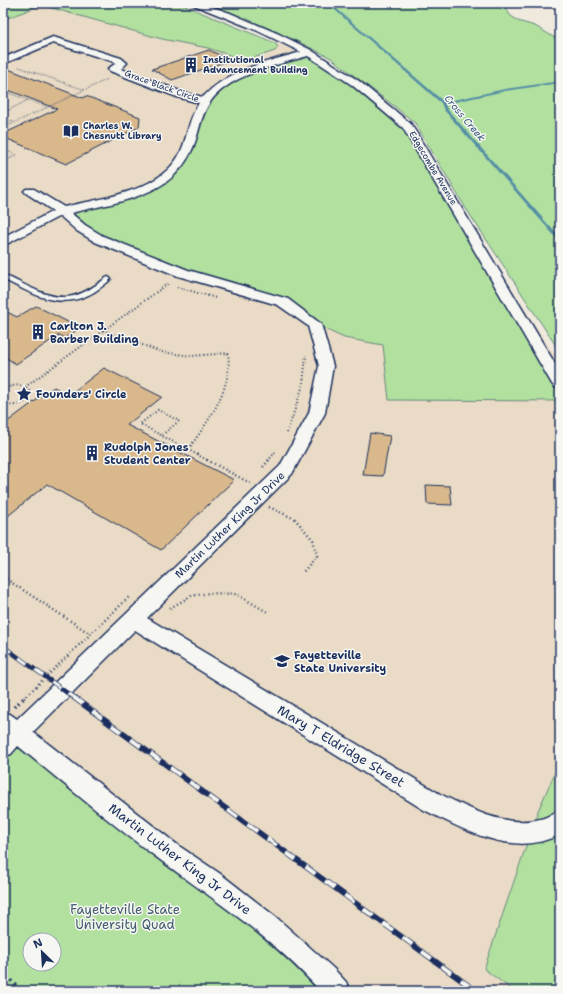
<svg xmlns="http://www.w3.org/2000/svg" width="563" height="994" viewBox="0 0 563 994" font-family="'Shantell Sans',sans-serif">
	<style>
		.built { fill: #e9dbc5; fill-rule: evenodd }
		.green { fill: #b1e09f; stroke: #66887e; fill-rule: evenodd }
		.lines { fill: none; stroke-linecap: round; stroke-linejoin: round }
		.stream { fill: #558ea5; fill-rule: evenodd }
		.building { fill: #d9b98c; stroke: #1b2f5e }
		.service-casing { stroke: #1b2f5e; stroke-width: 3 }
		.minor-casing { stroke: #1b2f5e; stroke-width: 3 }
		.path-far3 { stroke: #1b2f5e; stroke-width: 1.5; stroke-dasharray: 0.5 1.5; stroke-linecap: butt }
		.path-far2 { stroke: #1b2f5e; stroke-width: 2; stroke-dasharray: 1 2.5; stroke-linecap: butt }
		.path-far1 { stroke: #1b2f5e; stroke-width: 2.5; stroke-dasharray: 1 3; stroke-linecap: butt }
		.path { stroke: #1b2f5e; stroke-width: 3.5; stroke-dasharray: 1.5 4; stroke-linecap: butt }
		.service { fill: #f6f6f2; fill-rule: evenodd }
		.minor { fill: #f6f6f2; fill-rule: evenodd }
		.rail-far1-casing { stroke: #1b2f5e; stroke-width: 4.5 }
		.rail-casing { stroke: #1b2f5e; stroke-width: 5.5 }
		.rail-far1 { stroke: #f6f6f2; stroke-width: 3; stroke-dasharray: 10; stroke-linecap: butt }
		.rail { stroke: #f6f6f2; stroke-width: 4; stroke-dasharray: 12; stroke-linecap: butt }
		.labels { text-anchor: middle; dominant-baseline: central; stroke-width: 3; stroke-linejoin: round; paint-order: stroke }
		.far-poi-label { font-size: 9px; font-weight: bold; fill: #1b2f5e; stroke: #f6f6f2; text-anchor: start }
		.far-street-label { font-size: 9px; fill: #1b2f5e; stroke: #f6f6f2 }
		.far-water-label { font-size: 10px; font-style: italic; fill: #33567c; stroke: #f6f6f2 }
		.poi-label { font-size: 11px; font-weight: bold; fill: #1b2f5e; stroke: #f6f6f2; text-anchor: start }
		.street-label { font-size: 11px; fill: #1b2f5e; stroke: #f6f6f2 }
		.near-street-label { font-size: 13px; fill: #1b2f5e; stroke: #f6f6f2 }
		.near-park-label { font-size: 13px; fill: #405b6e; stroke: #f6f6f2 }
	</style>
	<rect width="100%" height="100%" fill="#f0eade"/>
	<filter id="ink" filterUnits="userSpaceOnUse"><feTurbulence type="fractalNoise" baseFrequency=".025" numOctaves="2"/><feDisplacementMap in="SourceGraphic" scale="8" xChannelSelector="R" yChannelSelector="G"/><feConvolveMatrix kernelMatrix="1 2 1 2 8 2 1 2 1" color-interpolation-filters="sRGB"/></filter>
	<g filter="url(#ink)">
		<path class="built" d="M 3,3 L 171,3 L 278,44 L 309,53 L 407,126 L 560,364 L 560,991 L 3,991 ZM 30,940 L 54,940 L 54,964 L 30,964 Z"/>
		<g class="green">
			<polygon points="3,3 178,3 275,43 278,47 275,51 250,59 241,59 208,48 162,39 41,5 3,20"/>
			<polygon points="203,3 503,3 510,15 518,21 535,26 557,39 560,47 560,352 465,207 415,123 394,106 331,58 297,41"/>
			<polygon points="309,53 337,71 407,126 560,382 560,401 389,400 383,345 344,338 314,324 283,302 121,249 63,212 116,200 173,171 207,99 228,82 258,68"/>
			<path d="M 20,742 L 141,834 L 330,991 L 3,991 L 3,759 ZM 30,940 L 54,940 L 54,964 L 30,964 Z"/>
			<polygon points="560,761 560,991 514,991 484,969 538,811"/>
		</g>
		<g class="lines">
			<polygon class="stream" points="327,3 330,3 444,102 505,89 560,81 560,83 505,91 445,104 447,109 560,238 560,241 559,241 444,110 441,103"/>
		</g>
		<g class="building">
			<polygon points="209,50 230,60 172,80 152,69"/>
			<polygon points="3,67 83,98 86,96 140,117 139,127 66,164 3,137 3,134 57,109 3,88"/>
			<polygon points="36,306 80,328 65,338 59,335 16,364 3,356 3,310 17,317"/>
			<polygon points="104,368 162,397 127,425 234,480 161,550 47,484 3,520 3,425 54,387 69,395"/>
			<polygon points="370,433 390,436 383,476 363,475"/>
			<polygon points="426,485 450,486 452,505 427,504"/>
		</g>
		<g class="lines">
			<g class="service-casing">
				<path id="service" d="M 3,275 C 12,278 20,283 29,287 C 62,303 77,300 106,278 L 108,277 L 111,279 C 106,284 100,288 94,292 C 61,312 33,294 3,279 Z"/>
			</g>
			<g class="minor-casing">
				<path id="minor" d="M 189,3 L 201,3 L 230,13 L 279,34 L 311,50 L 359,81 L 411,124 L 560,372 L 560,389 L 555,387 L 552,384 L 403,128 L 352,85 L 308,56 C 277,65 227,75 209,104 C 199,119 199,137 191,152 C 186,163 176,175 166,182 C 138,201 103,205 71,213 L 85,225 L 103,236 L 188,270 L 288,299 L 321,324 L 333,366 L 325,413 L 292,474 L 147,618 L 440,794 C 470,809 505,828 540,819 C 547,818 553,813 560,810 L 560,834 C 515,859 465,830 424,810 L 135,630 L 33,732 L 179,846 L 222,875 L 277,918 L 333,968 L 346,982 L 350,991 L 320,991 C 275,940 217,902 163,862 C 113,826 66,785 18,746 L 11,754 L 3,757 L 3,712 L 10,714 L 17,719 L 280,466 L 309,413 L 319,366 L 308,326 L 278,305 L 178,276 L 95,242 L 77,231 L 60,216 L 3,246 L 3,237 L 53,211 L 26,193 L 24,191 L 26,189 L 34,189 L 64,207 C 101,198 163,192 181,151 C 188,135 189,117 199,103 L 177,97 L 110,71 L 108,69 L 116,63 L 115,62 L 53,43 L 3,64 L 3,58 L 53,37 L 121,58 L 127,63 L 121,69 L 185,93 L 203,97 C 228,70 266,62 301,52 L 256,30 Z"/>
			</g>
			<g class="path-far3">
				<polyline points="19,67 85,90"/>
				<polyline points="3,91 48,107"/>
				<polyline points="3,113 28,100"/>
				<polyline points="3,118 14,122"/>
				<polyline points="3,128 108,79"/>
				<polyline points="3,149 17,155 3,162"/>
			</g>
			<g class="path-far2">
				<polyline points="177,287 216,298"/>
				<path d="M 103,330 L 161,352 L 192,356 L 228,353 C 233,390 207,422 188,450"/>
				<polyline points="25,387 169,283"/>
				<path d="M 3,389 C 13,385 24,382 31,393 C 26,405 15,407 3,404"/>
				<polyline points="287,433 303,385 306,355"/>
				<polyline points="162,435 179,421 158,410 140,424 209,461"/>
				<polyline points="268,461 276,451"/>
			</g>
			<g class="path-far1">
				<polyline points="207,460 250,483"/>
				<polyline points="263,467 269,460"/>
				<polyline points="269,507 295,519 313,540 317,556 303,572"/>
				<polyline points="3,577 89,633"/>
				<polyline points="170,608 191,596 209,593 236,594 269,613"/>
				<polyline points="24,698 129,597"/>
			</g>
			<g class="path">
				<polyline points="14,707 25,697"/>
				<polyline points="3,973 23,991"/>
			</g>
			<use href="#service" class="service"/>
			<use href="#minor" class="minor"/>
			<g class="rail-far1-casing">
				<polyline id="rail-far1" points="3,646 74,698"/>
			</g>
			<g class="rail-casing">
				<polyline id="rail" points="73,697 476,991"/>
			</g>
			<use href="#rail-far1" class="rail-far1"/>
			<use href="#rail" class="rail"/>
		</g>
	</g>
	<defs>
		<g id="building-bare" transform="scale(1.2)"><path d="M-4-6H4V6H1V3H-1V6H-4ZM-2.5-4.3h1.7v1.8h-1.7ZM.8-4.3h1.7v1.8H.8ZM-2.5-1h1.7V.8h-1.7ZM.8-1h1.7V.8H.8Z" fill="#1b2f5e" stroke="#f6f6f2" stroke-width="2.5" paint-order="stroke"/></g>
		<g id="library-bare" transform="scale(1.2)"><path d="M-6-4Q-3-5.5-.7-3.5V5Q-3 3-6 4ZM6-4Q3-5.5 .7-3.5V5Q3 3 6 4Z" fill="#1b2f5e" stroke="#f6f6f2" stroke-width="2.5" paint-order="stroke"/></g>
		<g id="sight-bare" transform="scale(1.2)"><path d="M0-6L1.8-2.2L6-1.7L2.9 1.2L3.7 5.4L0 3.3L-3.7 5.4L-2.9 1.2L-6-1.7L-1.8-2.2Z" fill="#1b2f5e" stroke="#f6f6f2" stroke-width="2.5" paint-order="stroke"/></g>
		<g id="university-bare" transform="scale(1.2)"><path d="M0-5L7-2L0 1L-7-2ZM-4 1L0 2.5L4 1V4Q0 6-4 4Z" fill="#1b2f5e" stroke="#f6f6f2" stroke-width="2.5" paint-order="stroke"/></g>
	</defs>
	<g fill-rule="evenodd">
		<use href="#building-bare" x="191" y="65"/>
		<use href="#library-bare" x="71" y="131"/>
		<use href="#building-bare" x="38" y="332"/>
		<use href="#sight-bare" x="24" y="394"/>
		<use href="#building-bare" x="92" y="453"/>
		<use href="#university-bare" x="282" y="661"/>
	</g>
	<g class="labels">
		<g class="far-poi-label">
			<text x="203" y="60">Institutional<tspan x="203" dy="10">Advancement Building</tspan></text>
			<text x="83" y="126">Charles W.<tspan x="83" dy="10">Chesnutt Library</tspan></text>
		</g>
		<g class="far-street-label">
			<text transform="translate(162 86) rotate(20)">Grace Black Circle</text>
			<text transform="translate(433 168) rotate(59)">Edgecombe Avenue</text>
		</g>
		<g class="far-water-label">
			<text transform="translate(465 118) rotate(50)">Cross Creek</text>
		</g>
		<g class="poi-label">
			<text x="50" y="326">Carlton J.<tspan x="50" dy="13">Barber Building</tspan></text>
			<text x="36" y="394">Founders' Circle</text>
			<text x="104" y="447">Rudolph Jones<tspan x="104" dy="13">Student Center</tspan></text>
			<text x="294" y="655">Fayetteville<tspan x="294" dy="13">State University</tspan></text>
		</g>
		<g class="street-label">
			<text transform="translate(230 525) rotate(-44)">Martin Luther King Jr Drive</text>
		</g>
		<g class="near-street-label">
			<text transform="translate(341 746) rotate(31)">Mary T Eldridge Street</text>
			<text transform="translate(180 859) rotate(37)">Martin Luther King Jr Drive</text>
		</g>
		<g class="near-park-label">
			<text x="125" y="909">Fayetteville State<tspan x="125" dy="15">University Quad</tspan></text>
		</g>
	</g>
	<rect width="563" height="994" fill="none" stroke="#f6f6f2" stroke-width="16"/>
	<rect x="8" y="8" width="547" height="978" fill="none" stroke="#1b2f5e" stroke-width="1.5" filter="url(#ink)"/>
	<g transform="translate(42 952) rotate(335)"><circle r="19" fill="#f6f6f2" stroke="#9ea6b7"/>
	<path d="M0-3L7 15L0 10L-7 15Z" fill="#1b2f5e"/>
	<text y="-6" font-size="11" font-weight="bold" text-anchor="middle" fill="#1b2f5e">N</text>
	</g>
</svg>
